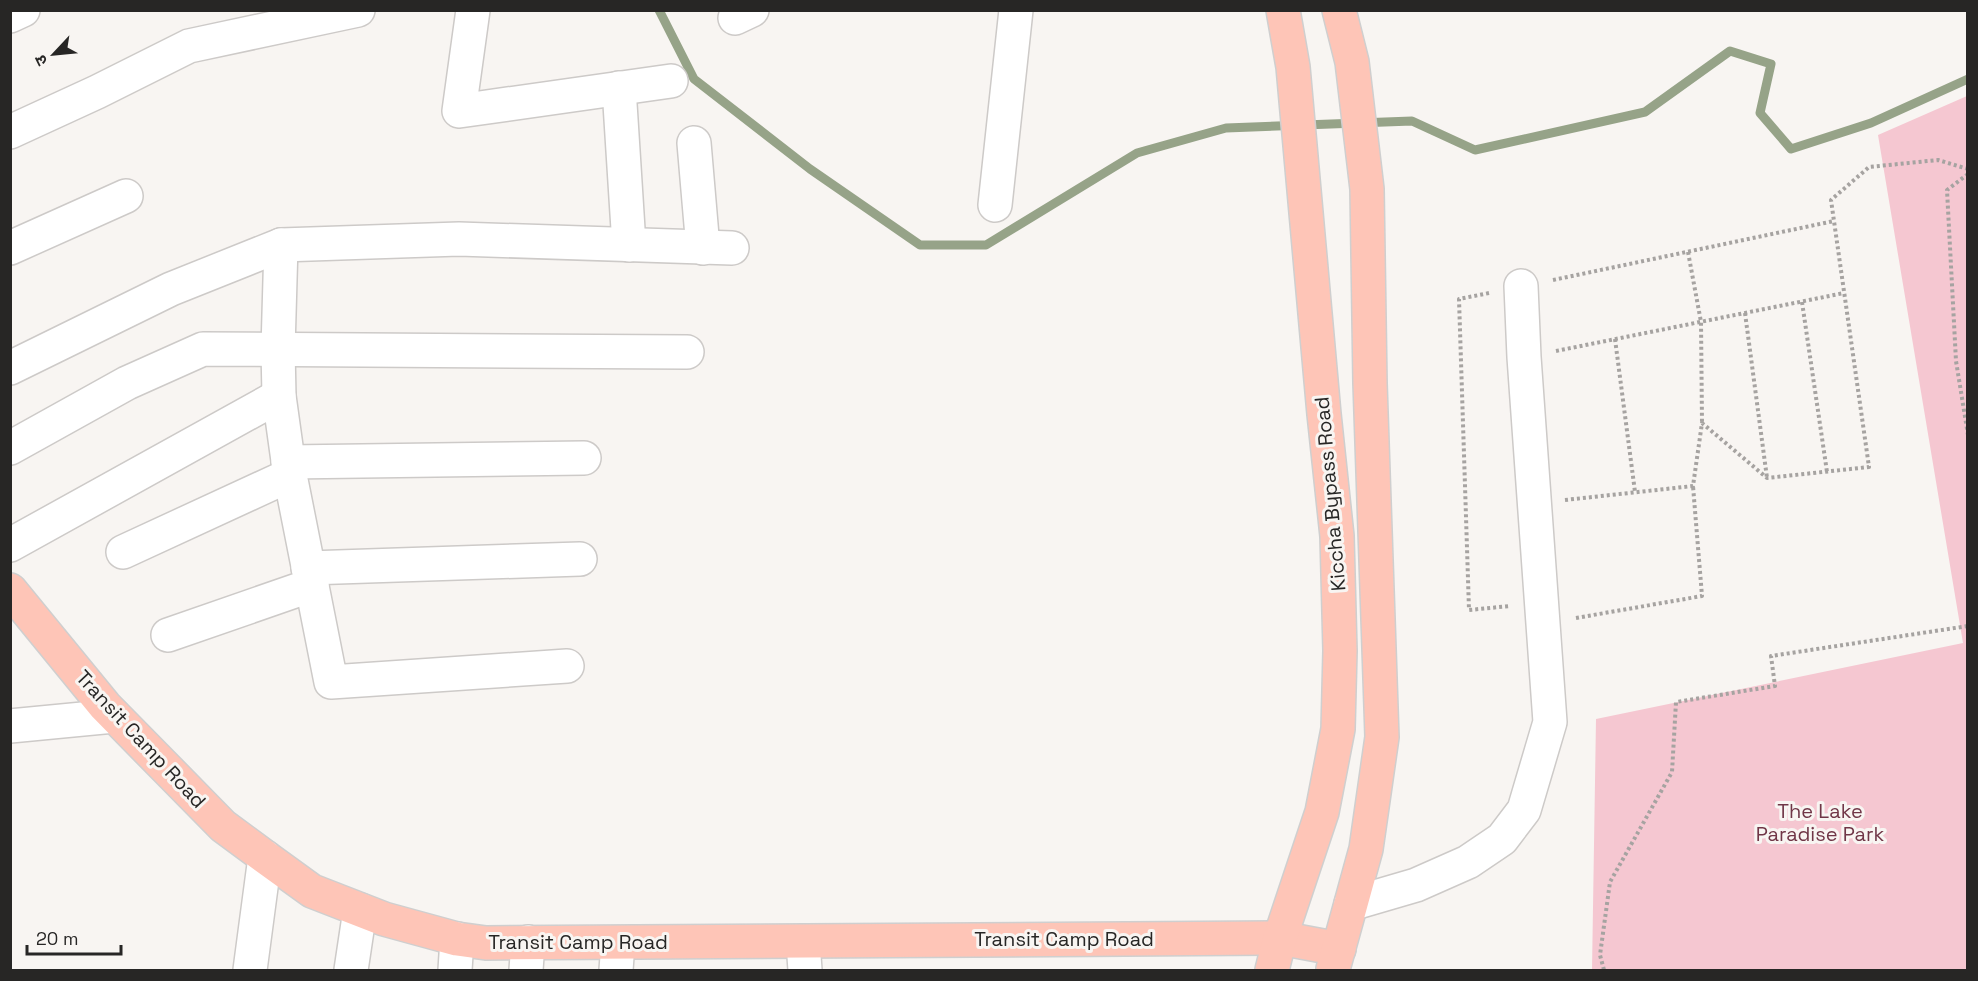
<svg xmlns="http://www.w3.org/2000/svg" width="1978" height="981" viewBox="0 0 1978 981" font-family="'Space Grotesk','Noto Sans Devanagari',sans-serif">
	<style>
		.green { fill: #f5c7d1 }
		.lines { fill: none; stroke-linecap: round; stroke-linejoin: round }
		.stream { stroke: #96a388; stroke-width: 9 }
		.minor-casing { stroke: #cdcac8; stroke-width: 36 }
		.major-casing { stroke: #cfcfcf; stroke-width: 36 }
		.path { stroke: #a6a3a1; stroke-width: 4; stroke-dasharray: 3 3; stroke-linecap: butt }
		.minor { stroke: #fff; stroke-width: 33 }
		.major { stroke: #fec5b7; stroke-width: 33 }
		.labels { text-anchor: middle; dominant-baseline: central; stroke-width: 6; stroke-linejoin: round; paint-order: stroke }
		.street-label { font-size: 20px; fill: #272625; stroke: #f8f5f2 }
		.park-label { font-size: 20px; fill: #703647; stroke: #f8f5f2 }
	</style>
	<rect width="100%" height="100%" fill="#f8f5f2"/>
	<polygon class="green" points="1967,96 1967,970 1592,970 1596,719 1963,643 1878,135"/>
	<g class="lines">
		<polyline class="stream" points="659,10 694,79 810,169 920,245 986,245 1137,153 1226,128 1412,121 1475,150 1645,112 1730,51 1771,64 1760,113 1791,149 1871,123 1968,79"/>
		<g class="minor-casing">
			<g id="minor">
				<polyline points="473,10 459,111 671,81"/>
				<polyline points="10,16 23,10"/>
				<polyline points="735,18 752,10"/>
				<polyline points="619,88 629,245"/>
				<polyline points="10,132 97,92 189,46 358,10"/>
				<polyline points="694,143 703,248"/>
				<polyline points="995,205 1016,10"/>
				<polyline points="281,245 278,349 279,396 290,475 331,682 567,666"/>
				<polyline points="10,248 126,196"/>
				<polyline points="10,368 171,289 281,245 459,239 732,248"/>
				<polyline points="10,448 127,383 203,349 687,352"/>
				<polyline points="288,462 584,458"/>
				<polyline points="10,545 279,396"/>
				<polyline points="123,552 290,475"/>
				<polyline points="308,568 580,559"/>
				<polyline points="168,635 312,585"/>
				<polyline points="10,726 114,716"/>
				<polyline points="1351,904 1416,885 1468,862 1502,839 1524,810 1550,722 1524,357 1521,286"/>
				<polyline points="803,942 805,970"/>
				<polyline points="250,970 265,857"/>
				<polyline points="351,970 360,910"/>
				<polyline points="455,970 457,939"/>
				<polyline points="526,970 528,942"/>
				<polyline points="616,970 618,943"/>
			</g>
		</g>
		<g class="major-casing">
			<g id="major">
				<polyline points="10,590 105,706 223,826 265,857 312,891 384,919 457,939 486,943 1280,938 1339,949"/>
				<polyline points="1333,969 1366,849 1382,737 1370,383 1367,189 1352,62 1339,10"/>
				<polyline points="1272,970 1280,938 1322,812 1338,729 1340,651 1337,536 1324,414 1293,67 1283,10"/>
			</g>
		</g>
		<g class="path">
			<polyline points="1968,174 1947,190 1956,361 1968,435"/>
			<polyline points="1688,252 1701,322 1702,423"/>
			<polyline points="1553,280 1834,221"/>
			<polyline points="1489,293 1459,299 1469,610 1510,606"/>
			<polyline points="1802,302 1827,472"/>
			<polyline points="1745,313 1767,478"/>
			<polyline points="1615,339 1635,492"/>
			<polyline points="1556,351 1844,293"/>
			<polyline points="1565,500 1693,486 1702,423 1767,478 1869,467 1831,200 1869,167 1938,160 1968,169"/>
			<polyline points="1576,618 1702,596 1693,486"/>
			<polyline points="1604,970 1600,955 1610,882 1672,772 1676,702 1775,686 1771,656 1968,626"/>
		</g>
		<use href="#minor" class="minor"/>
		<use href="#major" class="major"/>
	</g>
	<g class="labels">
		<g class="street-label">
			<text transform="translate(1330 494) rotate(-95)">Kiccha Bypass Road</text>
			<text transform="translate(141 739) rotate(47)">Transit Camp Road</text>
			<text x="1064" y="939">Transit Camp Road</text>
			<text x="578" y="942">Transit Camp Road</text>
		</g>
		<g class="park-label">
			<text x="1820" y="811">The Lake<tspan x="1820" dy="23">Paradise Park</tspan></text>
		</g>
	</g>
	<rect width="1978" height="981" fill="none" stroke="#272625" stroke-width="24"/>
	<g transform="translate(54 54) rotate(244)" stroke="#f8f5f2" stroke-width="4.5" paint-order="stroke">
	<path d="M0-4.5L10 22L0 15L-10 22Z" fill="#272625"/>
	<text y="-9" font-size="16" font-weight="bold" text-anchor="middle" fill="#272625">उ</text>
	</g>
	<path d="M27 945v9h94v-9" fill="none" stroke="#272625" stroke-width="3"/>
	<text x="36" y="945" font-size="18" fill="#272625" stroke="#f8f5f2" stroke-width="4.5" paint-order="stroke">20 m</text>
</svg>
